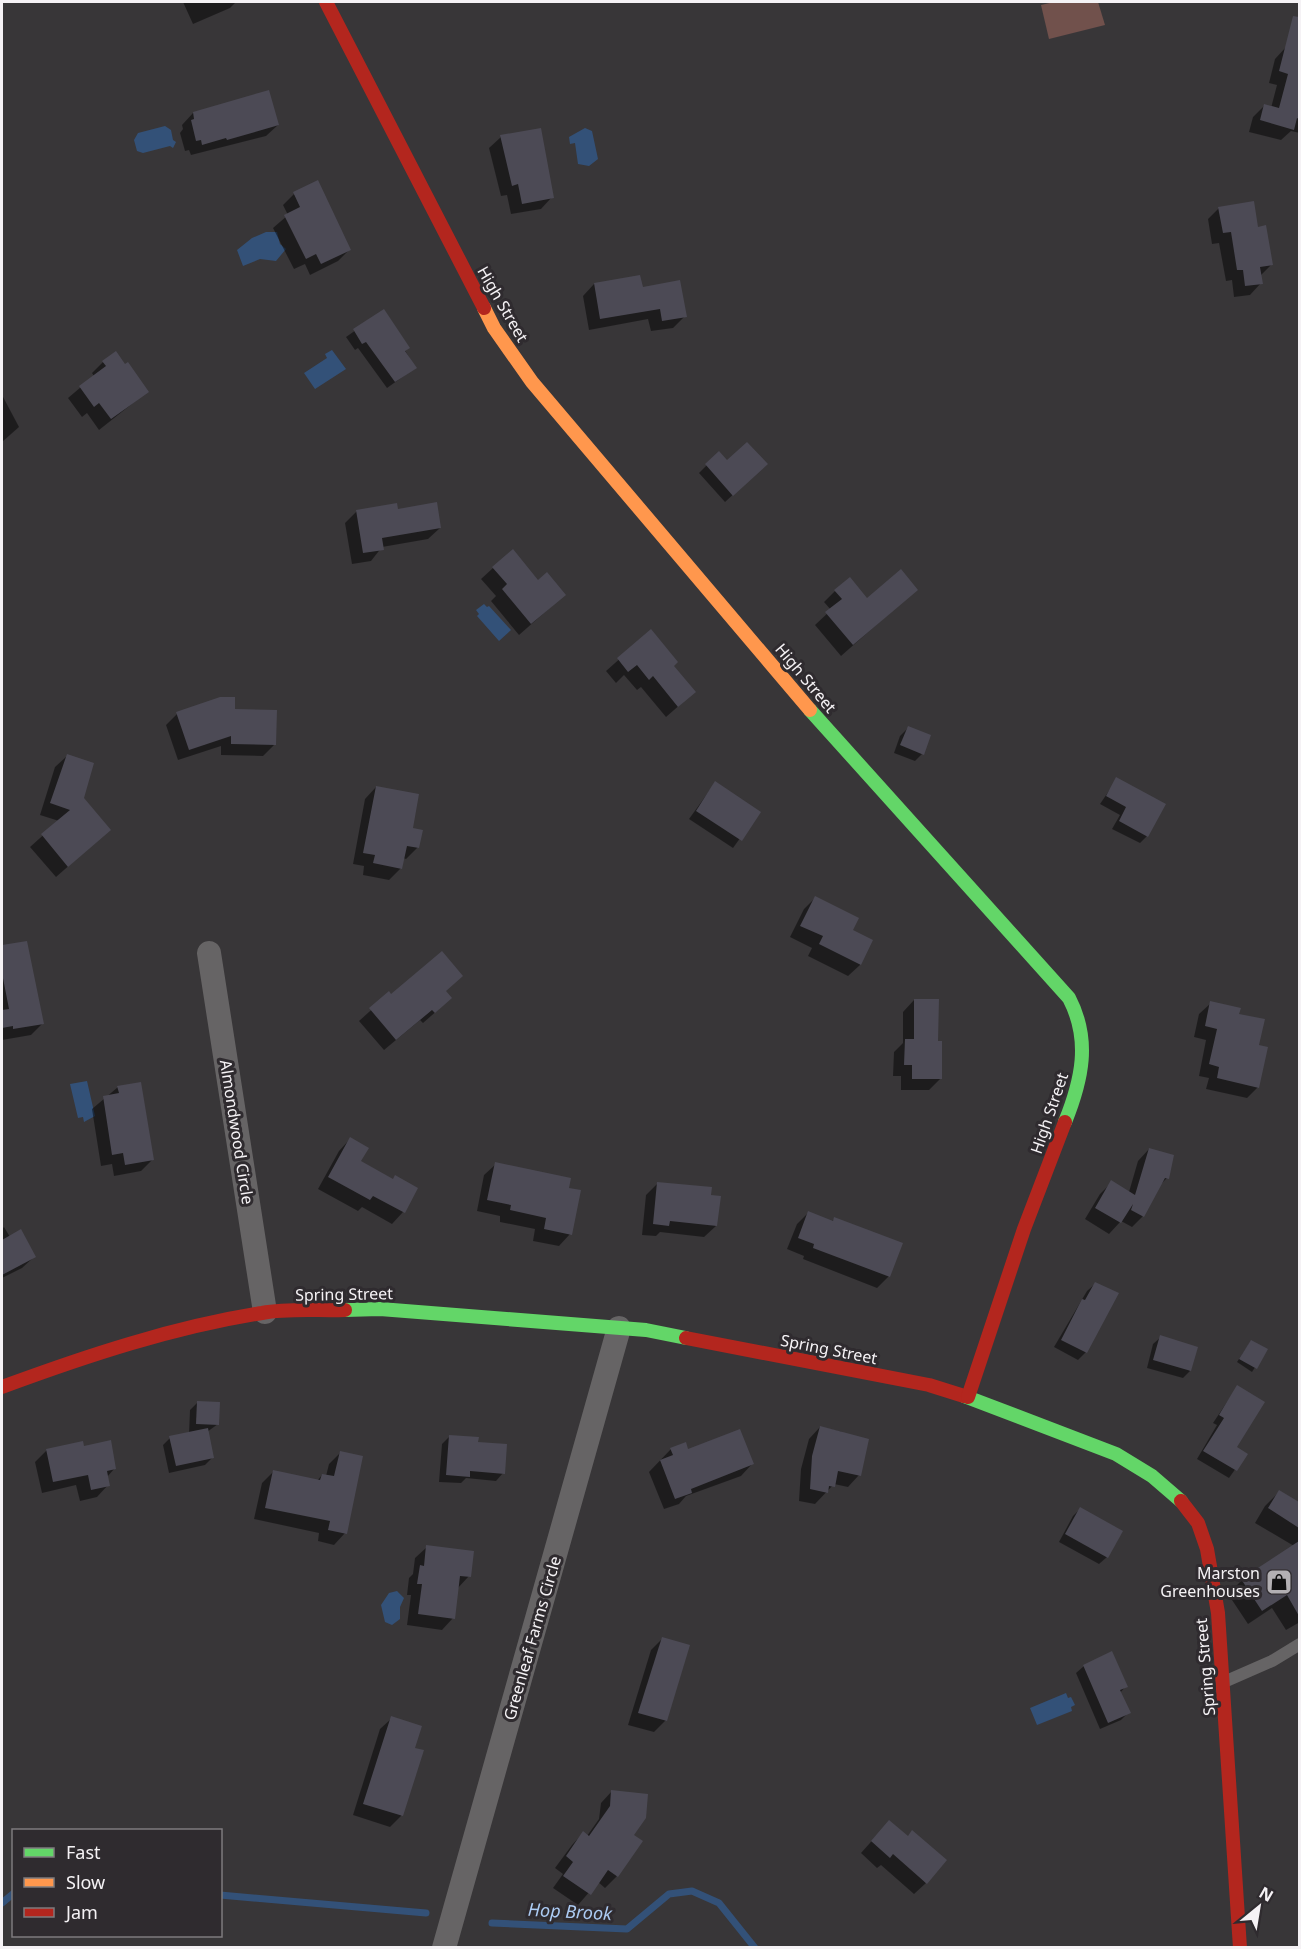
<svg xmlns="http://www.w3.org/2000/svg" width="1301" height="1949" viewBox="0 0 1301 1949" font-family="'Noto Sans',sans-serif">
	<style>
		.green { fill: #71514c }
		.water { fill: #335178 }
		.shadow { fill: #0007 }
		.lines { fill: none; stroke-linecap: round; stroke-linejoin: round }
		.stream { stroke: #335178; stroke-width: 7 }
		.building { fill: #4c4a55 }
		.lane { stroke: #666465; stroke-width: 12 }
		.street { stroke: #666465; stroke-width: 24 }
		.fast { stroke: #63d668; stroke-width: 14 }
		.slow { stroke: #ff974d; stroke-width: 14 }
		.jam { stroke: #b3261e; stroke-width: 14 }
		.labels { text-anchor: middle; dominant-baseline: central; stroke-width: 6; stroke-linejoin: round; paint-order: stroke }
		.street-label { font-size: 16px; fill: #f5f2f5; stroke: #2f2b2f }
		.poi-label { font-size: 16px; fill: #f5f2f5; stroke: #2f2b2f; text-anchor: end }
		.water-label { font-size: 18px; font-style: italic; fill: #accbf3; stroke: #2f2b2f }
	</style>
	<rect width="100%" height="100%" fill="#383638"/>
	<polygon class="green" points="1054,2 1098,2 1105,25 1049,39 1041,5"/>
	<g class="water">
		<polygon points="165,126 171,130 173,140 176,142 173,148 170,146 143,153 137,151 134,140 138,133"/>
		<polygon points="585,128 592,131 598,159 589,166 578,164 575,143 570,144 569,137"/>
		<polygon points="266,232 277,232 280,244 286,249 276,261 260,259 243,266 237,250 252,238"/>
		<polygon points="332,350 346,369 315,389 304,373 327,358 325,354"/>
		<polygon points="484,604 487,607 489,606 511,630 499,641 477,616 479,614 476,610"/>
		<polygon points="87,1081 95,1116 84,1122 83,1117 78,1118 70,1084"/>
		<polygon points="397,1591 404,1598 400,1607 400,1619 392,1625 385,1622 381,1605 389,1593"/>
		<polygon points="1066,1693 1068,1698 1071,1697 1075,1705 1071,1707 1072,1711 1037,1725 1030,1708"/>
	</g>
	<g class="shadow">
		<polygon points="183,2 236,2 230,8 193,24"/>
		<polygon points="1286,47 1300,51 1300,133 1291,131 1281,140 1249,132 1253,117 1264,106 1271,108 1277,85 1269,83 1275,59"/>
		<polygon points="193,113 278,125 266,136 191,155 189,150 185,151 180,133 183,129 182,125"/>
		<polygon points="501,137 552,197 541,209 511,214 507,195 501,196 489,148"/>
		<polygon points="294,194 349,250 338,261 310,275 305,264 294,269 273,228 288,215 283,205"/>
		<polygon points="1219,208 1257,228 1271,265 1260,276 1261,283 1250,295 1234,297 1232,280 1226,281 1219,243 1212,244 1208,219"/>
		<polygon points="594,284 641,289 685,316 673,328 651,331 648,319 589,330 583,296"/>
		<polygon points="383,311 415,368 387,388 358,348 355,350 346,337"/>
		<polygon points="103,362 147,392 99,430 87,413 82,417 68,398 94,376 92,373"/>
		<polygon points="2,395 19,427 2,442"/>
		<polygon points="719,453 727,462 759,471 725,502 699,473"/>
		<polygon points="357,511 397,511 440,528 428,539 382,547 371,561 352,564 345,523"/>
		<polygon points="493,568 552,606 519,635 491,601 496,596 481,579"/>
		<polygon points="916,590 841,656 815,625 831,610 824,602 835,591 867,600"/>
		<polygon points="650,632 672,666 682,703 666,717 641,687 637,690 624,675 616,683 606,671"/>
		<polygon points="233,710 274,745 263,756 221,755 221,746 178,760 166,725 177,714"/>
		<polygon points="908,728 922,754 915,761 894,753 900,736"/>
		<polygon points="67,756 97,841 56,877 30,847 59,821 40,815 55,767"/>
		<polygon points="1117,779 1147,836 1140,843 1112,829 1120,815 1100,804"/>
		<polygon points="715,783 759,812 733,848 689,819"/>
		<polygon points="376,787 411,829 418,847 406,859 403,858 401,868 389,880 363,875 364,866 353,864 365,799"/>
		<polygon points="815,898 851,931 871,941 860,965 848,976 808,956 812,948 790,937 804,909"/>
		<polygon points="26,943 42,1024 31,1035 2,1040 2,947"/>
		<polygon points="444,991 439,1009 423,1023 420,1020 384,1050 359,1021 389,994 391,997"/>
		<polygon points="914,1000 937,1042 941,1078 929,1090 901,1090 901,1076 893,1076 894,1052 903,1043 903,1012"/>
		<polygon points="1211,1003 1238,1015 1257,1046 1258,1087 1247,1098 1206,1089 1209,1078 1199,1076 1206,1040 1194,1037 1199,1014"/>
		<polygon points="118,1087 152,1160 141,1171 114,1176 112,1164 101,1166 92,1109"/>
		<polygon points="350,1139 359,1162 392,1181 416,1189 403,1212 392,1224 362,1207 358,1211 318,1189 339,1151"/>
		<polygon points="1149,1149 1167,1178 1159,1186 1143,1216 1132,1227 1121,1221 1109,1234 1085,1219 1100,1194 1112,1182 1129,1192 1138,1161"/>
		<polygon points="496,1164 568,1189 570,1234 559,1246 533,1241 535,1229 500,1222 500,1216 477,1211 484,1175"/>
		<polygon points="658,1183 716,1226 704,1237 660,1232 656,1236 642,1235 646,1195"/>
		<polygon points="808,1213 831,1222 835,1219 889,1276 877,1288 803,1259 804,1256 787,1249 797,1224"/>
		<polygon points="4,1227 10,1237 34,1257 22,1268 2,1278 2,1229"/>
		<polygon points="1095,1284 1086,1352 1078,1360 1054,1347 1087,1291"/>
		<polygon points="1161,1337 1190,1371 1183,1378 1147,1368 1153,1344"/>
		<polygon points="1251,1341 1266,1350 1252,1372 1237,1362"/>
		<polygon points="1237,1387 1235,1448 1246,1454 1229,1478 1197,1459 1217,1425 1213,1423"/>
		<polygon points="197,1403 218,1424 207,1432 213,1457 205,1465 169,1473 163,1445 170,1438 189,1434 190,1410"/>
		<polygon points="820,1427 842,1432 859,1475 848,1487 834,1484 815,1504 799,1501 801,1469 809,1439"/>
		<polygon points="450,1436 477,1443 503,1473 496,1481 466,1478 461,1483 439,1482 442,1444"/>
		<polygon points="82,1448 115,1468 107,1477 108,1485 97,1497 80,1501 76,1485 42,1493 35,1462 47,1450"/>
		<polygon points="671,1449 688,1451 752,1464 741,1476 686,1496 679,1504 664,1509 649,1472"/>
		<polygon points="340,1453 345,1533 334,1545 318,1541 319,1533 254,1519 262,1483 273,1472 317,1481 322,1475 326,1476 329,1464"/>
		<polygon points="1279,1492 1300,1504 1300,1622 1286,1630 1272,1608 1248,1624 1228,1594 1242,1580 1294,1546 1255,1523 1265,1506"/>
		<polygon points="1080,1509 1107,1557 1099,1564 1059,1542 1073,1516"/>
		<polygon points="427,1547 469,1576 457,1589 453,1618 442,1630 407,1625 411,1595 407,1595 409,1578 413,1574 415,1558"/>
		<polygon points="663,1638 666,1720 654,1732 628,1725 651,1650"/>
		<polygon points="1084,1666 1126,1686 1120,1693 1129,1712 1121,1720 1100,1729 1076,1673"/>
		<polygon points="392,1718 413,1749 401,1816 390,1827 353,1815 380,1729"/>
		<polygon points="612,1791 632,1836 640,1841 617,1876 605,1888 598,1882 578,1905 553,1888 563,1874 555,1868 572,1845 583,1833 587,1836 599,1819 601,1803"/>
		<polygon points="878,1834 926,1883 914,1894 881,1865 877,1868 861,1853"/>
	</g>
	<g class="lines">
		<g class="stream">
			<polyline points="220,1895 426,1913"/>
			<polyline points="2,1903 14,1893"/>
			<polyline points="492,1923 627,1929 669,1894 692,1891 719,1903 755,1948"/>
		</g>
	</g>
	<g class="building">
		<polygon points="1293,16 1299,17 1299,119 1297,118 1294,130 1260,120 1264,104 1279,108 1288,74 1279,71"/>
		<polygon points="269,90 279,125 227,140 226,138 202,145 201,140 196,141 191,120 194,119 193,112"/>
		<polygon points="541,128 554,198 522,204 518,184 512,186 500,135"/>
		<polygon points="318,180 351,250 321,264 316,254 306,259 284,215 300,207 293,192"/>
		<polygon points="1254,201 1258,227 1266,225 1273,265 1260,267 1263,284 1245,286 1243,270 1237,270 1231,232 1223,233 1218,207"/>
		<polygon points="640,275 643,287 680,280 687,317 662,321 660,309 600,319 594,283"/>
		<polygon points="384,309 410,348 405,351 417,368 395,382 366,342 362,344 353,329"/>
		<polygon points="116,351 125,364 128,362 149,392 111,419 99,403 94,407 79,386 106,366 102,361"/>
		<polygon points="747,442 768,464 733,496 705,464 719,451 727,460"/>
		<polygon points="437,502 441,528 382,538 384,550 363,553 356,510 397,503 398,509"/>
		<polygon points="513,549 538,580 547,572 566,595 531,624 502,589 507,584 492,567"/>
		<polygon points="901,569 918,590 853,645 825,612 842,599 834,590 850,577 867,598"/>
		<polygon points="651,629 678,662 674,666 696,692 678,707 653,676 649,680 637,665 628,672 617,658"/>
		<polygon points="220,697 235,697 235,709 277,710 276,745 231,744 231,736 189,750 176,712"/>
		<polygon points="908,726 931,735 924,755 900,745"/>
		<polygon points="67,754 94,763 84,798 111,830 68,867 41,834 70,810 50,803"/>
		<polygon points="1116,777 1166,804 1148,837 1119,821 1126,807 1106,796"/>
		<polygon points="715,781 761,812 742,841 696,811"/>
		<polygon points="376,786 419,794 413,828 423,830 419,848 407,846 402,869 373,863 375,855 363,853"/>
		<polygon points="815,896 859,918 853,930 873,940 861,965 819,944 823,936 800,926"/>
		<polygon points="27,941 44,1024 13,1029 13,1026 2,1028 2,1010 9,1009 2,973 2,945"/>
		<polygon points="442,951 463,976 446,991 452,998 435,1013 432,1010 396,1040 369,1008 389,991 391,994"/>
		<polygon points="914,999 939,999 938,1041 942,1041 942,1079 912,1079 912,1065 904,1065 905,1039 914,1039"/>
		<polygon points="1210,1001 1241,1008 1239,1014 1265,1019 1259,1045 1268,1047 1259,1088 1217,1078 1219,1067 1209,1064 1217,1029 1205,1026"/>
		<polygon points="141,1082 154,1160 125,1165 123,1153 112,1155 103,1096 119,1093 117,1086"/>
		<polygon points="350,1137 369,1148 361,1161 393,1179 395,1175 418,1188 405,1213 373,1196 370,1200 328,1177"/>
		<polygon points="1149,1148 1174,1155 1169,1179 1165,1178 1144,1217 1131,1210 1133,1204 1121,1223 1095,1208 1111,1180 1135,1195"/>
		<polygon points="495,1162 571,1178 569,1188 581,1190 572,1235 544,1229 546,1218 510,1210 511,1205 487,1200"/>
		<polygon points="657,1182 712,1187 711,1195 721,1196 717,1226 670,1221 669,1226 653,1224"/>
		<polygon points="808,1211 833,1221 834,1217 903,1243 890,1277 813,1248 814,1244 798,1238"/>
		<polygon points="21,1229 36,1257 2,1275 2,1240"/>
		<polygon points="1095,1282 1119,1293 1087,1353 1061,1340 1082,1299 1085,1300"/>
		<polygon points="1160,1335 1198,1347 1191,1371 1153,1360"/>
		<polygon points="1251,1340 1268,1349 1257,1369 1239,1359"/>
		<polygon points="1237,1385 1265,1402 1237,1447 1248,1454 1237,1471 1203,1451 1224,1418 1219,1415"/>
		<polygon points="197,1401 220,1402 219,1425 196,1424"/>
		<polygon points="820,1426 869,1439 861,1476 838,1471 835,1487 829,1486 828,1493 810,1489 812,1456"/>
		<polygon points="208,1428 214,1458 176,1466 169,1436"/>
		<polygon points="740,1429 754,1464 691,1489 692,1493 675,1499 660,1460 673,1455 670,1448 686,1442 688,1449"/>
		<polygon points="449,1435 479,1437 478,1442 507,1444 505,1474 470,1471 470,1477 446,1475"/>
		<polygon points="111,1440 116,1469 107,1471 110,1486 91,1490 88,1475 53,1482 46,1449 83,1441 84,1446"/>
		<polygon points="340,1451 363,1456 347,1534 328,1530 330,1521 265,1508 273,1470 320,1480 322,1474 334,1476"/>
		<polygon points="1279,1490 1299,1502 1299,1528 1268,1508"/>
		<polygon points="1080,1507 1123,1531 1108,1558 1065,1534"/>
		<polygon points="1299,1541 1299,1616 1287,1595 1262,1611 1241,1579"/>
		<polygon points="426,1545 474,1551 471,1577 460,1576 455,1619 418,1614 422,1584 417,1584 420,1565 424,1566"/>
		<polygon points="662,1637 690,1645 667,1721 638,1713"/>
		<polygon points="1112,1651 1128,1687 1120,1690 1131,1713 1108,1723 1083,1665"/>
		<polygon points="391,1716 422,1726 415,1748 424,1750 403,1816 363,1804"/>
		<polygon points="611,1790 648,1794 646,1818 634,1835 643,1841 618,1877 608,1870 591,1895 563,1876 573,1862 566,1856 583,1831 589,1836 610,1806"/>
		<polygon points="889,1820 908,1836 912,1830 947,1860 927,1884 893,1854 890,1858 871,1841"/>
	</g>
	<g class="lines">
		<polyline class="lane" points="1224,1682 1272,1661 1300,1644"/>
		<g class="street">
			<polyline points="209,953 265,1312"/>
			<polyline points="444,1948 619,1328"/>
		</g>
		<g class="fast">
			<path d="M 810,710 L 1069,998 C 1091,1040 1082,1080 1065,1122"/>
			<polyline points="345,1310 380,1309 646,1330 686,1338"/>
			<polyline points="964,1396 1116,1454 1152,1476 1181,1501"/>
		</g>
		<polyline class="slow" points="484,308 494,328 532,382 810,710"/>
		<g class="jam">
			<polyline points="326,2 484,308"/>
			<polyline points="686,1338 929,1385 964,1396"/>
			<path d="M 2,1387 C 86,1356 173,1327 262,1313 C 289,1308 318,1311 345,1310"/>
			<polyline points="968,1397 1024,1229 1065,1122"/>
			<polyline points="1181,1501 1198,1523 1207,1549 1218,1613 1240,1948"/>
		</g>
	</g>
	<defs>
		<g id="shop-square" transform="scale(1.35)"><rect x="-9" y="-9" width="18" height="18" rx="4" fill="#b3b0b3" stroke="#2f2b2f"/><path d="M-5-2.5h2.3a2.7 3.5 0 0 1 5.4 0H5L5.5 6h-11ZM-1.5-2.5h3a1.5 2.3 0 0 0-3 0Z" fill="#111"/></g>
	</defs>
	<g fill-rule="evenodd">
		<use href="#shop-square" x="1279" y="1582"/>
	</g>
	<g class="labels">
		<g class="street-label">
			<text transform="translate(503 304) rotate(60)">High Street</text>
			<text transform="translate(806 678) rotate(50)">High Street</text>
			<text transform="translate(1049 1113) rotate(-71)">High Street</text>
			<text transform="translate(237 1132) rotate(81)">Almondwood Circle</text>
			<text transform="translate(344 1294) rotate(-1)">Spring Street</text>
			<text transform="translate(829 1349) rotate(11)">Spring Street</text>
			<text transform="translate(532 1638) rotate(-74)">Greenleaf Farms Circle</text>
			<text transform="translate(1205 1667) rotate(-95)">Spring Street</text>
		</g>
		<g class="poi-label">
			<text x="1260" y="1573">Marston<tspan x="1260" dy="18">Greenhouses</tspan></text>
		</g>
		<g class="water-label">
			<text transform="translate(570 1911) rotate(3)">Hop Brook</text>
		</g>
	</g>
	<rect width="1301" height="1949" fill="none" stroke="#f5f2f5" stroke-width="6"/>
	<rect x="12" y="1829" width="210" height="108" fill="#2f2b2f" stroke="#7e7b7e" stroke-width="1.5"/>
	<rect x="24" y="1848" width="30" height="9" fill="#63d668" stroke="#7e7b7e" stroke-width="1.5"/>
	<text x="66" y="1859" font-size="18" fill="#f5f2f5">Fast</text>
	<rect x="24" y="1878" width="30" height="9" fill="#ff974d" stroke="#7e7b7e" stroke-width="1.5"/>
	<text x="66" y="1889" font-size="18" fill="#f5f2f5">Slow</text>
	<rect x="24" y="1908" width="30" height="9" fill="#b3261e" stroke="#7e7b7e" stroke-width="1.5"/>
	<text x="66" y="1919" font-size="18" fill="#f5f2f5">Jam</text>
	<g transform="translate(1259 1907) rotate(30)" stroke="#2f2b2f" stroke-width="4.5" paint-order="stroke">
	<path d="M0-4.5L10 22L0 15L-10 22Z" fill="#f5f2f5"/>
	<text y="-9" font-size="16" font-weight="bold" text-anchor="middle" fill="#f5f2f5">N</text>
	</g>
</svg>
